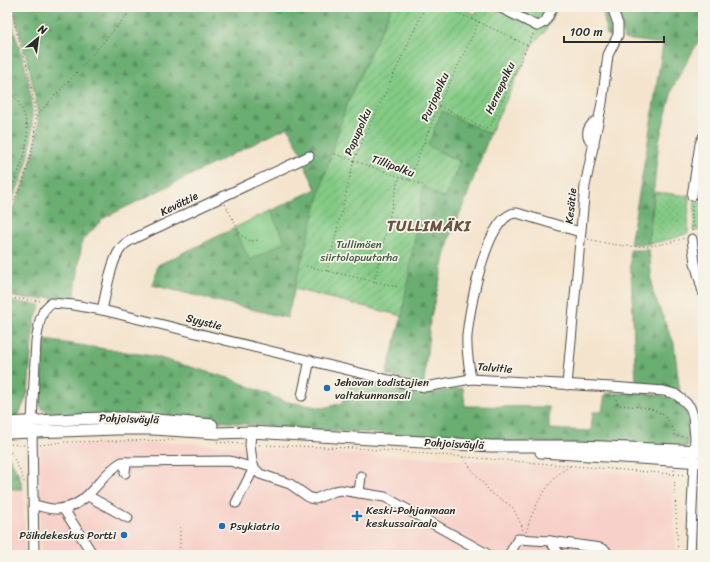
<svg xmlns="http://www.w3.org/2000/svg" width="710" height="562" viewBox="0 0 710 562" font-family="Sriracha,sans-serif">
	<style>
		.built { fill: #f7d1c9 }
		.grass { fill: url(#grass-dots); stroke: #577a58 }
		.forest { fill: url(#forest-firs); stroke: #4a6c4e }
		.park { fill: #83ca85; stroke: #577a58 }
		.garden { fill: url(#garden-furrows); stroke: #577a58 }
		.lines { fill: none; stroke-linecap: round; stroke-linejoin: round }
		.minor-casing { stroke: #494743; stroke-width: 11 }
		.major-casing { stroke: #494743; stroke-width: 13 }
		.path { stroke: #494743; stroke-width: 1; stroke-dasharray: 1 3; stroke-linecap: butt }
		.minor { stroke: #fff; stroke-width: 9 }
		.major { stroke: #fff; stroke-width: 11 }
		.poi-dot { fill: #1f6fb2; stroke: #f7f3e8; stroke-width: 1.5 }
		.labels { text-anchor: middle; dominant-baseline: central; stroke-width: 3.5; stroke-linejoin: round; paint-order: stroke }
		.street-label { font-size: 11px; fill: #2b2b2b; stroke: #f7f3e8 }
		.park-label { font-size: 11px; fill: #455b46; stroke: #f7f3e8 }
		.poi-label { font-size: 11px; fill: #2b2b2b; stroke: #f7f3e8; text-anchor: start }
		.district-label { font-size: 15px; font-weight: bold; letter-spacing: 1px; fill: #6c5045; stroke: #f7f3e8 }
	</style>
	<defs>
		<pattern id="grass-dots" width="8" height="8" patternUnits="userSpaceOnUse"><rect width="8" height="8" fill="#83ca85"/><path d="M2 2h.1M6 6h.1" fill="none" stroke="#6ba46d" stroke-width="1.8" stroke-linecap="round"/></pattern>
		<pattern id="forest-firs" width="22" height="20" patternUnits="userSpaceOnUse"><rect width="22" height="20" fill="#6aae72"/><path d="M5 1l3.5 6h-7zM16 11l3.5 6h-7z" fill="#578e5e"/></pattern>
		<pattern id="garden-furrows" width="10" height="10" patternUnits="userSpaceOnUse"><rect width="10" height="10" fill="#83ca85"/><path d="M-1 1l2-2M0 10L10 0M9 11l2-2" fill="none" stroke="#6ba46d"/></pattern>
	</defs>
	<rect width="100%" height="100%" fill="#f7f3e8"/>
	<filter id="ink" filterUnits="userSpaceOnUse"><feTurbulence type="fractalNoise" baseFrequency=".025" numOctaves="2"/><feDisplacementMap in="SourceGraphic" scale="8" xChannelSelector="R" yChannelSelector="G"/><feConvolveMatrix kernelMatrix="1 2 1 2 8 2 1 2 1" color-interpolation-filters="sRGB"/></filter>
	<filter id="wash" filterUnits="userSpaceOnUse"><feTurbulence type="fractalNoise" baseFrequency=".012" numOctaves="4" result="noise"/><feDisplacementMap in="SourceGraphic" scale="16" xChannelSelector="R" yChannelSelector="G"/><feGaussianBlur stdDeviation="0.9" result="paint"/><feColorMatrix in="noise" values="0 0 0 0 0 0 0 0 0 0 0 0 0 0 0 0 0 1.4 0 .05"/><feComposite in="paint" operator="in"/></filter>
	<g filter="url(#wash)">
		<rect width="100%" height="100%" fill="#f4e4cd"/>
		<g class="built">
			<polygon points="191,443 253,448 481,461 673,477 675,555 41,555 40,449 65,444"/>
			<polygon points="7,489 23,489 25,555 7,555"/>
		</g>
		<polygon class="grass" points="655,192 689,196 688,233 675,238 648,244"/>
		<g class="forest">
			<path d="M 7,7 L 11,7 C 11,27 20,47 25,66 C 35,107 36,143 20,183 C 16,192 11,201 7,210 Z"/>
			<polygon points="15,7 392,7 346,106 324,178 287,318 152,285 158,265 316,189 303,162 302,155 288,127 104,218 82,241 74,301 46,297 44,299 18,298 7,295 7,221 27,176 35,147 38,121 36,103 29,67 15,17"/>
			<polygon points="602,7 609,7 615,22 614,39 607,35"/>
			<polygon points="615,7 703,7 703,37 698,42 673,87 659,141 648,244 630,244 647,148 663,44 624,39 620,19"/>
			<polygon points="442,111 490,134 464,204 450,236 430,321 424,384 386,375 402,316 423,185 460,161 427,146"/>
			<polygon points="630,250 649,250 653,293 674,343 680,393 636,385"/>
			<polygon points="7,301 41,305 35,319 32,341 28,393 18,417 7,417"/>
			<path d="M 45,340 L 153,356 L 232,379 L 283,401 L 323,408 L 342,403 L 353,378 L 425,394 L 463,388 L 465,406 L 549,407 L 549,429 L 591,431 L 593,412 L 602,412 L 605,394 C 628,393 679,387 687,416 C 690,426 688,437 687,447 L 508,442 L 263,426 L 207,420 L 54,416 C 47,414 42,410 39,403 Z"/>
			<polygon points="7,453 19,475 23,489 7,489"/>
		</g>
		<g class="park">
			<polygon points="695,201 703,202 703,230 694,231"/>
			<polygon points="270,211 285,241 250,260 234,228"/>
		</g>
		<polygon class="garden" points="392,7 460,7 475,14 479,7 558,7 544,33 533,44 490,134 442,111 428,146 460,162 444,198 423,186 402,316 294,289 324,178 346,106"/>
	</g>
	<g filter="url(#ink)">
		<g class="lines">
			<g class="minor-casing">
				<g id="minor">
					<polyline points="499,7 537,26 545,22 553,7"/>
					<path d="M 594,145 C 586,137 585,130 594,122 L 598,122"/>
					<polyline points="692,196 700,144 703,137"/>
					<polyline points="692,239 695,263 703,292"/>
					<path d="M 102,310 C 106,294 111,259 122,247 C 125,243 131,240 135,238 L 309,156"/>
					<path d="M 471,379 C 469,365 466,351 467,336 C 469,312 486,212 517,213 L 580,232"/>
					<polyline points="567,385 585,186 602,103 608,55 618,35 618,24 612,7"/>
					<polyline points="302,396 310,360"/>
					<polyline points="32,422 36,341 40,320 44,310 51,303 74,305 102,310 389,380 425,387 471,379 612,387 664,391 675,394 684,401 690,407 693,416 695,438 694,451"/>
					<polyline points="32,431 34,555"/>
					<polyline points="251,432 250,445 252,461 254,468 260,474 290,484 310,498 315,499 335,491 341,490 385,497 489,555"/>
					<polyline points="125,473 126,462"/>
					<polyline points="359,493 361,476"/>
					<polyline points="88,496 128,518"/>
					<polyline points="236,503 254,468"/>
					<path d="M 34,505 C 41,506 51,510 58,509 C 90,507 97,476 122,462 L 230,461 L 254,468"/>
					<polyline points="63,508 93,555"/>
					<polyline points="550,541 600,548 605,550 609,555"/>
					<polyline points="509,555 518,539 550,541 560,555"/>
					<polyline points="690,555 694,462"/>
				</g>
			</g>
			<g class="major-casing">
				<g id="major">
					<path d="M 7,423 C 45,421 83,417 121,418 C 151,419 182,422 212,425"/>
					<polyline points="7,433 116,429 153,429 216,433 251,432 491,446 579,446 703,451"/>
					<polyline points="541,452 703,462"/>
				</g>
			</g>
			<g class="path">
				<polyline points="442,7 479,22 527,45"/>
				<path d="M 7,90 C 11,94 16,98 19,104 C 38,134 20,169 7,198"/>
				<polyline points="439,106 489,130 533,34"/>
				<polyline points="36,117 55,95 71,79 134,7"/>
				<polyline points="335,154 423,185"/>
				<polyline points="409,180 439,105 479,22"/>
				<polyline points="698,202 703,208"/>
				<polyline points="225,204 241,235 250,241 260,240"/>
				<path d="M 7,215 C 12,204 17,194 22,184 C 29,166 36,138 35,118 C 34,101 31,83 27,67 C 22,47 13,28 13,7"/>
				<polyline points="691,229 703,219"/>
				<polyline points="692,231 692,204"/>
				<polyline points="698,234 703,233"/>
				<path d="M 588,239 C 624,248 649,250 685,238"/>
				<polyline points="306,266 398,287"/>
				<polyline points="327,271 354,160 425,7"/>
				<polyline points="374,282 399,177"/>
				<polyline points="7,298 42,301"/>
				<path d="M 615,395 L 617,403 L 619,405 C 644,408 668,405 675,436 L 687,437"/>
				<polyline points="217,442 242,444"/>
				<polyline points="7,444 24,445"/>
				<polyline points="7,445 22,475 25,485"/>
				<polyline points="40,445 65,442 176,440"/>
				<polyline points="259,445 355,448 685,475"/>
				<polyline points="462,457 491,493 507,503 513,508 522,526 523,531"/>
				<polyline points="674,470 678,555"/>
				<path d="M 526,532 C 531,514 541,494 553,480 C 557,474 564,470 570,466"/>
				<polyline points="176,555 180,547 180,527"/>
			</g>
			<use href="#minor" class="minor"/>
			<use href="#major" class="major"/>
		</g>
	</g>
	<g class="poi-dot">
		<circle cx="327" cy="388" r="4"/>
		<path d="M355 510h4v4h4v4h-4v4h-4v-4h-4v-4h4z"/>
		<circle cx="222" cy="526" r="4"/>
		<circle cx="124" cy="535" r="4"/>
	</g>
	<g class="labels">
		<g class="street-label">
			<text transform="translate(500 88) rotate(-65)">Hernepolku</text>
			<text transform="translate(435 97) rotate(-66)">Purjopolku</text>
			<text transform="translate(358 132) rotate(-66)">Papupolku</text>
			<text transform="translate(393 166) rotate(20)">Tillipolku</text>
			<text transform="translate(179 204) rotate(-26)">Kevättie</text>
			<text transform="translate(571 206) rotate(-84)">Kesätie</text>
			<text transform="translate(204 322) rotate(14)">Syystie</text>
			<text transform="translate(495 368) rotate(5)">Talvitie</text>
			<text transform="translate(129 419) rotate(2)">Pohjoisväylä</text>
			<text transform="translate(454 444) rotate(3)">Pohjoisväylä</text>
		</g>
		<g class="park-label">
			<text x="359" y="244">Tullimäen<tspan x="359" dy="13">siirtolapuutarha</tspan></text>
		</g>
		<g class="poi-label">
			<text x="335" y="382">Jehovan todistajien<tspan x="335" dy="13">valtakunnansali</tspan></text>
			<text x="366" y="510">Keski-Pohjanmaan<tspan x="366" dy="13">keskussairaala</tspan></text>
			<text x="230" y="526">Psykiatria</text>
			<text x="116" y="535" text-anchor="end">Päihdekeskus Portti</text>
		</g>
		<g class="district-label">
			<text x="429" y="226">TULLIMÄKI</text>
		</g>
	</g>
	<rect width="710" height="562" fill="none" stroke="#f7f3e8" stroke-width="24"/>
	<g transform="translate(38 38) rotate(29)" stroke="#f7f3e8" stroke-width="3" paint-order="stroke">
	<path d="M0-3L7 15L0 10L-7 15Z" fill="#2b2b2b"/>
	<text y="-6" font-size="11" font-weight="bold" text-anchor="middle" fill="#2b2b2b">N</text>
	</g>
	<path d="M564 36v6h100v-6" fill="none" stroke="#2b2b2b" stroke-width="2"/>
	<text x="570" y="36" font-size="12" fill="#2b2b2b" stroke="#f7f3e8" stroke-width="3" paint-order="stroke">100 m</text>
</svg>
